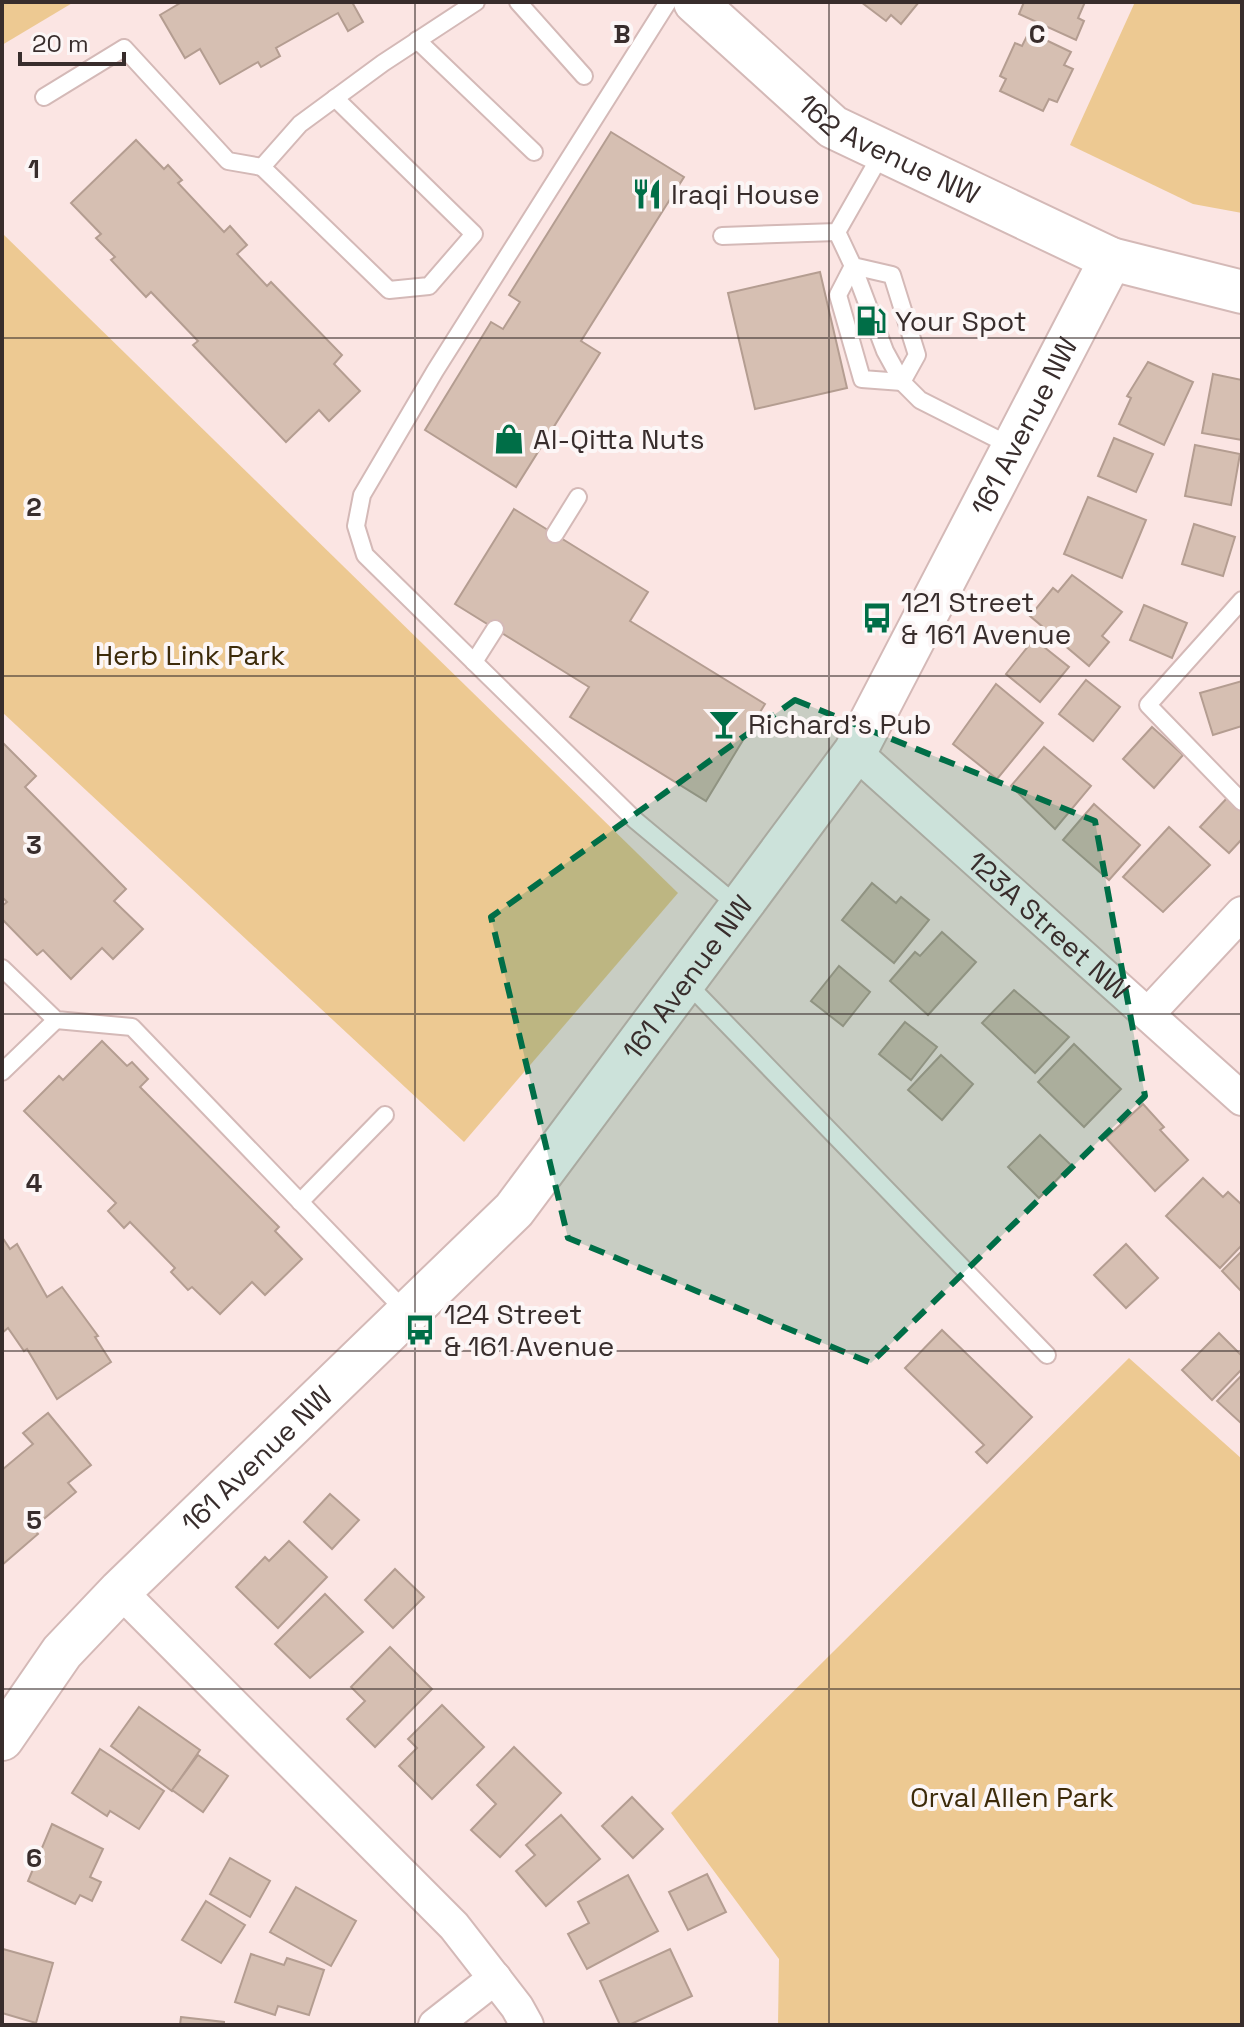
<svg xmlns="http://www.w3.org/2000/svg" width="1244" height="2027" viewBox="0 0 1244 2027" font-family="'Space Grotesk',sans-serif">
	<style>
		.green { fill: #edc992 }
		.building { fill: #d6bfb2; stroke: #b49d91; stroke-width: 2 }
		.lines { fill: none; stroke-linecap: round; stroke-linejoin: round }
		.service-casing { stroke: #d4b9b7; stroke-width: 20 }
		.minor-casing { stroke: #d4b9b7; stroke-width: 36 }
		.tertiary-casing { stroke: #d4b9b7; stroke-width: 46 }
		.service { stroke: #fff; stroke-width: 16 }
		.minor { stroke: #fff; stroke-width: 32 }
		.tertiary { stroke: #fff; stroke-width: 42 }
		.marked { fill: #006e47; fill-opacity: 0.2; stroke: #006e47; stroke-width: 6; stroke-dasharray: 16 10; stroke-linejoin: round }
		.grid { fill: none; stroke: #382d2c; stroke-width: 2; stroke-opacity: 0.55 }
		.labels { text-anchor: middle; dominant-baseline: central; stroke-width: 8; stroke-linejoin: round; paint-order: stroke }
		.street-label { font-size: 28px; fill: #382d2c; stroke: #fcf6f6 }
		.poi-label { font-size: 28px; fill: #382d2c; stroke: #fcf6f6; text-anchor: start }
		.park-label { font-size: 28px; fill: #3d2b0a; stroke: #fcf6f6 }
		.grid-label { font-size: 26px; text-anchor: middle; font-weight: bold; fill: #382d2c; stroke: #fcf6f6; stroke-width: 8; stroke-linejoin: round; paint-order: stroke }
	</style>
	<rect width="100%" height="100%" fill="#fbe5e3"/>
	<g class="green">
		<polygon points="2,2 74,2 2,45"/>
		<polygon points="1135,2 1242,2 1242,213 1193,204 1070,145"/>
		<polygon points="2,233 678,893 464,1142 2,712"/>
		<polygon points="1129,1358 1242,1459 1242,2025 778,2025 779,1959 671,1813"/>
	</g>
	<g class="building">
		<polygon points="182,2 352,2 363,22 348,31 338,13 276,48 280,56 261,67 258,62 220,84 200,49 185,58 160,15"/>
		<polygon points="861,2 919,2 901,24 891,15 886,21"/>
		<polygon points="1024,2 1085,2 1078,18 1084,21 1076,40 1019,14"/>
		<polygon points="1029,32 1071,52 1064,65 1073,69 1057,102 1049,99 1043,111 1000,91 1006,79 1000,76 1015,43 1022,46"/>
		<polygon points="611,132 684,177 581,341 600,353 516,487 425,430 491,322 503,329 520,302 509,295"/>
		<polygon points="136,140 164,169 168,165 182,180 178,183 224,232 230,226 247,245 237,254 267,286 271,282 342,355 334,364 360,391 329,421 319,410 286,442 193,345 198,341 151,292 146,297 111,260 115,257 96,238 101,234 71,203"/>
		<polygon points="820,272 847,388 755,409 728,293"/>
		<polygon points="1148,362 1193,382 1164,445 1119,424 1131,398 1127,396"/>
		<polygon points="1213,374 1242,380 1242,440 1202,433"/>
		<polygon points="1114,438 1153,454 1136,492 1098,476"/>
		<polygon points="1195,445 1240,454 1231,505 1185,496"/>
		<polygon points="1088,497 1146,520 1122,578 1064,554"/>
		<polygon points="514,509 648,592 630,621 765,704 706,801 570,717 589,687 455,604"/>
		<polygon points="1194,524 1235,537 1223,576 1182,564"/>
		<polygon points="1072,575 1122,612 1102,636 1109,642 1089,666 1030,616 1053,588 1058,592"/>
		<polygon points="1144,605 1187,623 1172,658 1130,640"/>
		<polygon points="1034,639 1069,667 1040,702 1006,674"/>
		<polygon points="1086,680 1120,707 1093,741 1059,714"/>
		<polygon points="1242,681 1242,726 1213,735 1200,693"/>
		<polygon points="996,684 1043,723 997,779 953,744"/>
		<polygon points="1152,727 1183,755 1154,788 1123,759"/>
		<polygon points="2,742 36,776 25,787 126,889 114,901 143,929 113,959 102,948 71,979 43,950 37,955 2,919 2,906 7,902 2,897"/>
		<polygon points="1044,747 1091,786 1055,829 1011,786"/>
		<polygon points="1228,797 1242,810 1242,839 1229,853 1200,827"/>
		<polygon points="1094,804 1140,845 1109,880 1063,840"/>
		<polygon points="1169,827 1210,865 1163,912 1123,877"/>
		<polygon points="872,883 896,903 901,897 929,920 894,963 842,920"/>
		<polygon points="942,932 976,962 928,1015 890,981 915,952 920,956"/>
		<polygon points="839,966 870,992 843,1026 811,1001"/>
		<polygon points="1014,990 1069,1037 1035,1073 982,1023"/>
		<polygon points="905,1022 937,1047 911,1080 879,1054"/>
		<polygon points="102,1041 127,1066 132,1062 148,1079 140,1087 279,1227 275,1231 302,1259 265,1295 252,1282 220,1314 192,1287 188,1290 171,1272 175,1268 130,1222 124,1228 108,1211 116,1203 24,1111 59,1076 63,1080"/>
		<polygon points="1074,1044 1121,1089 1084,1127 1038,1082"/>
		<polygon points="941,1055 973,1084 942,1120 908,1090"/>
		<polygon points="1143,1104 1164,1127 1160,1130 1188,1160 1155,1191 1106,1138"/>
		<polygon points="1040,1135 1071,1165 1039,1198 1008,1167"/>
		<polygon points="1203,1178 1223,1197 1228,1192 1242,1205 1242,1245 1220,1268 1166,1216"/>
		<polygon points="2,1237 10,1249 17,1244 47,1297 62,1287 98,1336 95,1337 111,1362 57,1399 27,1349 24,1351 8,1328 2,1333"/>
		<polygon points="1126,1244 1158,1278 1126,1308 1094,1275"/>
		<polygon points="1242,1251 1242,1292 1222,1271"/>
		<polygon points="942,1330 1032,1417 987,1463 976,1452 984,1445 905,1368"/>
		<polygon points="1219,1333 1242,1356 1242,1369 1212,1400 1182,1370"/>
		<polygon points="1242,1375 1242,1424 1217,1401"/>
		<polygon points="48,1413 91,1465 68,1483 76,1492 33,1528 38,1534 2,1565 2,1470 33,1444 23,1433"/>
		<polygon points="330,1494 359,1520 332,1549 304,1522"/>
		<polygon points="289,1541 327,1577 278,1628 236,1587 265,1557 269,1561"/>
		<polygon points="395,1569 424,1597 393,1628 365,1600"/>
		<polygon points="325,1594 363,1632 310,1678 275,1644"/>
		<polygon points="390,1647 432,1689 375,1747 347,1719 365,1701 351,1687"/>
		<polygon points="442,1705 484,1747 432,1799 399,1766 417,1748 408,1739"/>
		<polygon points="139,1707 200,1750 172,1791 111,1746"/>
		<polygon points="514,1747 561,1793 500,1857 471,1830 496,1804 477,1785"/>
		<polygon points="100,1749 164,1791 139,1829 110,1811 107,1816 72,1793"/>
		<polygon points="198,1755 228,1776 203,1812 172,1790"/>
		<polygon points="632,1797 663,1829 633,1858 602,1826"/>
		<polygon points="561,1815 600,1859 546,1906 516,1871 535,1855 526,1845"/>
		<polygon points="52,1824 103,1849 90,1877 101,1882 92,1901 80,1895 75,1904 28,1881"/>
		<polygon points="230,1858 270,1881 250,1917 210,1894"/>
		<polygon points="707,1874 726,1912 688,1930 669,1892"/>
		<polygon points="628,1875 658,1931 587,1969 568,1934 589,1923 578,1902"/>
		<polygon points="296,1887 356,1921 331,1966 270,1932"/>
		<polygon points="206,1901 245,1925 221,1963 182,1940"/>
		<polygon points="3,1949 53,1963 36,2023 2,2013"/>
		<polygon points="670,1949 692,1996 629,2025 620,2025 600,1981"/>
		<polygon points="251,1954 284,1965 287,1958 324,1970 309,2015 278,2006 275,2015 235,2002"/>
		<polygon points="181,2017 224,2022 224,2025 180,2025"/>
	</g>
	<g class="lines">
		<g class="service-casing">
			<g id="service">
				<polyline points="518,2 584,76"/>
				<polyline points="668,2 435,371 362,495 356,526 365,555 635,820 738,906"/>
				<polyline points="417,40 534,152"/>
				<polyline points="44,97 124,48 228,161 262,167 300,124 383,63 476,2"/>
				<polyline points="262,167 389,290 429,286 474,234 335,98"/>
				<polyline points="837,232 853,266 892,275 917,355 902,382 920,400 1013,447"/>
				<polyline points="722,236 837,232 882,153"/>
				<polyline points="853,266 838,295 862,379 902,382"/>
				<polyline points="853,266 885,351 902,382"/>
				<polyline points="555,534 578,497"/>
				<polyline points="1242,600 1148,705 1242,802"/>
				<polyline points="474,662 495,629"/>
				<polyline points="2,968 56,1020 132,1027 407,1313"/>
				<polyline points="686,982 1047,1355"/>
				<polyline points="2,1072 56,1020"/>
				<polyline points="300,1202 385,1115"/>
			</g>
		</g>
		<g class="minor-casing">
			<g id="minor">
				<path id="s1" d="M 855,752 L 1242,1099"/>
				<polyline points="1148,1014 1242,913"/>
				<polyline points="120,1591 454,1926 517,2007 527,2025"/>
				<polyline points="435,2025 495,1978"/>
			</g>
		</g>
		<g class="tertiary-casing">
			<g id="tertiary">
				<path id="s2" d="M 695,2 L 833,127 L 1111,259 L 1242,292"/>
				<path id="s3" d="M 2,1739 L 62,1652 L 120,1591 L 514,1210 L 740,907 L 855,752 L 1111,259"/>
			</g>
		</g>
		<use href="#service" class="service"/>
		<use href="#minor" class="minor"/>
		<use href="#tertiary" class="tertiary"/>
	</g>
	<path class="marked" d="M 795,700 L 1095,821 L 1145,1096 L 871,1363 L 568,1238 L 491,917 Z"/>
	<path class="grid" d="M 415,2 L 415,2025M 829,2 L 829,2025M 2,338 L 1242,338M 2,676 L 1242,676M 2,1014 L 1242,1014M 2,1351 L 1242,1351M 2,1689 L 1242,1689"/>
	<defs>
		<g id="restaurant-bare" transform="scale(2.4)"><path d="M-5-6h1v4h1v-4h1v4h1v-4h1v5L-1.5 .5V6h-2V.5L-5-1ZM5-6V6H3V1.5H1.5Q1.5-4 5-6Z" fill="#006e47" stroke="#fcf6f6" stroke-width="2.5" paint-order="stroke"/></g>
		<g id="fuel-bare" transform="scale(2.4)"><path d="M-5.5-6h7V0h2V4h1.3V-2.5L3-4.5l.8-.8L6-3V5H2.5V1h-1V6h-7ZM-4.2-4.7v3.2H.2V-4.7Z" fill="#006e47" stroke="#fcf6f6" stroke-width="2.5" paint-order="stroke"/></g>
		<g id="shop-bare" transform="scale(2.4)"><path d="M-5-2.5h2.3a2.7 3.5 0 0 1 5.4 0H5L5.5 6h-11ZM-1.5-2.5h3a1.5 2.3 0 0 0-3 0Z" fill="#006e47" stroke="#fcf6f6" stroke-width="2.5" paint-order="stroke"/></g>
		<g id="bus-bare" transform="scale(2.4)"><path d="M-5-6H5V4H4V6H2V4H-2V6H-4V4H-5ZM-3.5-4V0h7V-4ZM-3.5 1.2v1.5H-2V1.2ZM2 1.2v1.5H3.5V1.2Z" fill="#006e47" stroke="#fcf6f6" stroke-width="2.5" paint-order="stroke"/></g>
		<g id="bar-bare" transform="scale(2.4)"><path d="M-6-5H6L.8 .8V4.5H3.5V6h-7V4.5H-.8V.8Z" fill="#006e47" stroke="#fcf6f6" stroke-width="2.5" paint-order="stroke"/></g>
	</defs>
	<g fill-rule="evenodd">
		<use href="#restaurant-bare" x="647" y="194"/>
		<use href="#fuel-bare" x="871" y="321"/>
		<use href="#shop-bare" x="509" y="439"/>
		<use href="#bus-bare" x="877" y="618"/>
		<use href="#bar-bare" x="724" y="724"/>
		<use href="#bus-bare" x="420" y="1330"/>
	</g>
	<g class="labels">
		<g class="street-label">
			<text stroke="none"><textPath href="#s2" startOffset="246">162 Avenue NW</textPath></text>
			<text stroke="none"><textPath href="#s3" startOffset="1676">161 Avenue NW</textPath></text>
			<text stroke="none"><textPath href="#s1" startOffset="260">123A Street NW</textPath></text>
			<text stroke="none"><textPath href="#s3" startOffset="1028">161 Avenue NW</textPath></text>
			<text stroke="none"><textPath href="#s3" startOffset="380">161 Avenue NW</textPath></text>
		</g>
		<g class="poi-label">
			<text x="671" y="194">Iraqi House</text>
			<text x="895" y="321">Your Spot</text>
			<text x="533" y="439">Al-Qitta Nuts</text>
			<text x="901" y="602">121 Street<tspan x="901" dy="32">&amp; 161 Avenue</tspan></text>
			<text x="748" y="724">Richard's Pub</text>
			<text x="444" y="1314">124 Street<tspan x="444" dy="32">&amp; 161 Avenue</tspan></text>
		</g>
		<g class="park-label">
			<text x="190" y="655">Herb Link Park</text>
			<text x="1012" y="1797">Orval Allen Park</text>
		</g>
	</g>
	<g class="grid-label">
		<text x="622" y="43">B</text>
		<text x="1037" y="43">C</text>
		<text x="34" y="178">1</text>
		<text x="34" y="516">2</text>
		<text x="34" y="854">3</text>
		<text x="34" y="1192">4</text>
		<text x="34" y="1529">5</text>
		<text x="34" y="1867">6</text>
	</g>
	<rect width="1244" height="2027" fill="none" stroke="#382d2c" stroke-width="8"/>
	<path d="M20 52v12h104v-12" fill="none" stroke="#382d2c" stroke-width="4"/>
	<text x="32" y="52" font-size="24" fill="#382d2c" stroke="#fcf6f6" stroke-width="6" paint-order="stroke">20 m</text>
</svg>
